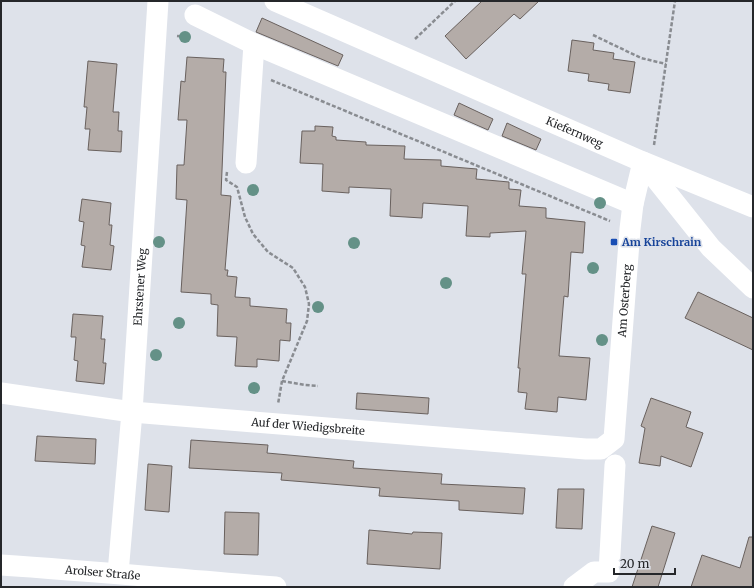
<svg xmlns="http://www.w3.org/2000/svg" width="754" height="588" viewBox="0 0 754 588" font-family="Merriweather,serif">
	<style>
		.building { fill: #b4aca8; stroke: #69615e }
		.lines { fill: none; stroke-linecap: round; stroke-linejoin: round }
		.path { stroke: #898c91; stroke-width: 2.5; stroke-dasharray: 4 2; stroke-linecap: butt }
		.minor { stroke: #fff; stroke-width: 21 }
		.tree { fill: #649187 }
		.transit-dot { fill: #1a4fb4; stroke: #dee2ea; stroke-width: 1.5 }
		.labels { text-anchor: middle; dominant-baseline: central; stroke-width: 3; stroke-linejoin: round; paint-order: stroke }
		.street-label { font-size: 11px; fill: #25272a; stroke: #dee2ea }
		.transit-label { font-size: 11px; font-weight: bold; fill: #164399; stroke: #dee2ea; text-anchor: start }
	</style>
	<rect width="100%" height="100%" fill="#dee2ea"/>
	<g class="building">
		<polygon points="482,1 539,1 520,19 514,14 466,59 445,36"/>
		<polygon points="262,18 343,55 338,66 256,32"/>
		<polygon points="572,40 594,43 593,50 614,53 613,59 635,62 630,93 608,90 609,84 588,81 589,74 568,71"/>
		<polygon points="187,57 224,59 223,72 226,72 221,195 231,196 225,270 228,270 227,276 237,277 235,297 250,298 250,306 287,309 286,323 291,323 290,341 280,340 279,361 257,359 257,367 235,366 237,337 217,336 218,305 211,304 211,294 181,292 187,200 176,199 177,165 184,165 187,120 178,120 181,81 185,82"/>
		<polygon points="88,61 117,64 113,112 119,112 118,131 122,131 121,152 88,150 90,129 85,129 87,107 84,107"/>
		<polygon points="459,103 493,119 488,130 454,115"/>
		<polygon points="507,123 541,139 536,150 502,136"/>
		<polygon points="315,126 333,127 332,136 336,137 336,140 366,142 366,145 405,146 404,159 441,160 441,166 477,169 476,179 509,182 509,189 521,190 519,206 546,208 546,218 585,222 583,253 571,252 568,297 564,296 559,356 590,358 586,400 558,397 557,412 525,409 527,393 518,392 520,368 518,368 526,274 522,274 526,231 490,233 490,237 466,236 468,206 423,203 422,218 390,216 391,189 349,187 349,193 322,191 323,164 300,163 302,131 315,131"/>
		<polygon points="82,199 111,203 109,225 112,225 110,245 114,246 111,270 82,267 85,246 81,245 84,222 79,221"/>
		<polygon points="698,292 753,318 753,350 685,318"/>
		<polygon points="73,314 103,316 101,339 105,339 103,363 106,363 104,384 76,381 78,361 74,360 76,337 71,337"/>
		<polygon points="357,393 429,398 428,414 356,409"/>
		<polygon points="651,398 691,412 686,427 703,433 691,467 661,456 660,466 639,463 645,428 641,426"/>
		<polygon points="37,436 96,439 95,464 35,461"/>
		<polygon points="191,440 268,445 267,453 354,461 353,468 442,474 441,484 525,488 523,514 459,510 459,501 379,496 380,488 281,480 282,473 189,468"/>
		<polygon points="148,464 172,466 169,512 145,510"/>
		<polygon points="558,489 584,489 582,529 556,528"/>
		<polygon points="225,512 259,513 258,555 224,554"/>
		<polygon points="652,526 675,533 658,587 632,587"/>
		<polygon points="369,530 412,534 413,532 442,533 440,569 367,564"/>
		<polygon points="749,537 753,537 753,587 691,587 702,555 740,568"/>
	</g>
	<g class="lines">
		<g class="path">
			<polyline points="593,35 641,58 666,64"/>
			<polyline points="177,36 190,37"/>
			<polyline points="415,39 455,1"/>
			<polyline points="271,80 610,221"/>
			<polyline points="654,145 675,1"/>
			<polyline points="227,172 226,180 237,187 245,217 253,234 268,252 293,268 305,287 309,304 307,321 282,381 278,404"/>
			<polyline points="282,381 305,385 318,386"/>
		</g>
		<g class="minor">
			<path id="s1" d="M 275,1 L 643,162 L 753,207"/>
			<polyline points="195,15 254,44 633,204"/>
			<polyline points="246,163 254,44"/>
			<polyline points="644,164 711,248 753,288"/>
			<path id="s2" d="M 1,393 L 132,412 L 586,449 L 601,449 L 614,439 L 630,229 L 633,204 L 643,162"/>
			<path id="s3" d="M 1,565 C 93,571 185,580 276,587"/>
			<path id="s4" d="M 118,573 L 132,412 L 158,1"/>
			<polyline points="574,587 594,572 609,572 615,465"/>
		</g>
	</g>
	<g class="tree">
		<circle cx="185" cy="37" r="6"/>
		<circle cx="253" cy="190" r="6"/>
		<circle cx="600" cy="203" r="6"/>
		<circle cx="159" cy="242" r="6"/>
		<circle cx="354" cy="243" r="6"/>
		<circle cx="593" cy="268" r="6"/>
		<circle cx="446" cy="283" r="6"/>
		<circle cx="318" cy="307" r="6"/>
		<circle cx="179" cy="323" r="6"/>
		<circle cx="602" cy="340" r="6"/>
		<circle cx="156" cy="355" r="6"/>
		<circle cx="254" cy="388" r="6"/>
	</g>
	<rect class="transit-dot" x="610" y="238" width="8" height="8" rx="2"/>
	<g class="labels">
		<g class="street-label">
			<text stroke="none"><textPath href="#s1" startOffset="327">Kiefernweg</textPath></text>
			<text stroke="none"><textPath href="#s4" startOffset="287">Ehrstener Weg</textPath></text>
			<text stroke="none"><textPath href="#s2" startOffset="758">Am Osterberg</textPath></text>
			<text stroke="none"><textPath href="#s2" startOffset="309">Auf der Wiedigsbreite</textPath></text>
			<text stroke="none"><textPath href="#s3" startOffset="102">Arolser Straße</textPath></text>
		</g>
		<g class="transit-label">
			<text x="622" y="242">Am Kirschrain</text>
		</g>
	</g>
	<rect width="754" height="588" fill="none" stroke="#25272a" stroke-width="4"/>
	<path d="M614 568v6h61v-6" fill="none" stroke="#25272a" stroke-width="2"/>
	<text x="620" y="568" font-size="12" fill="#25272a" stroke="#dee2ea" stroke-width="3" paint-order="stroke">20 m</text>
</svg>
